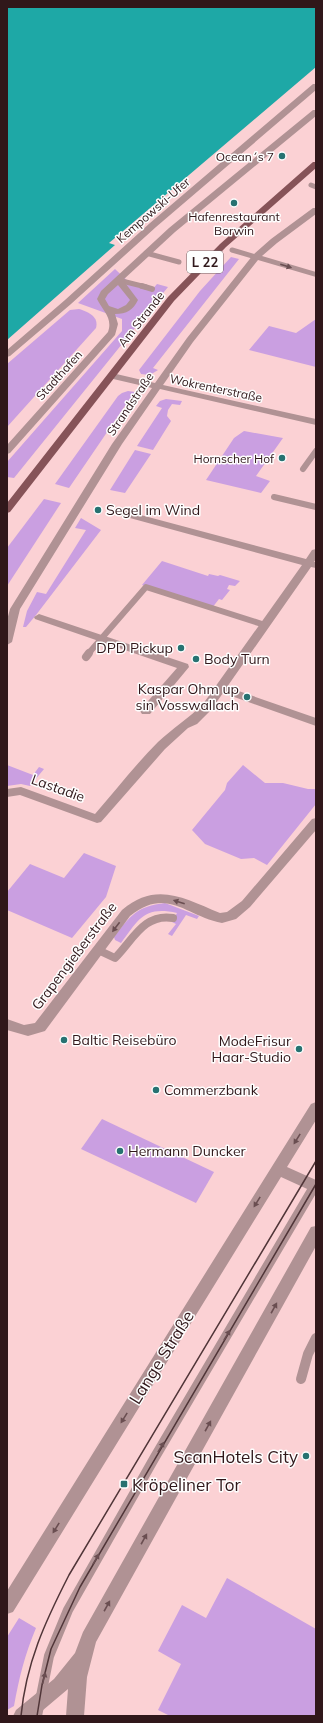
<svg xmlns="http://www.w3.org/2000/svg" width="323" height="1723" viewBox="0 0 323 1723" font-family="Mulish,sans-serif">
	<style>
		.green { fill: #ca9fe1 }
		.water { fill: #1ea8a6 }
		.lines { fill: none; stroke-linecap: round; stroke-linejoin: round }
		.lane-far3 { stroke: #b09294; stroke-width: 5 }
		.lane-far2 { stroke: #b09294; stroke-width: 6 }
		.lane-far1 { stroke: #b09294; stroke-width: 8 }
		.lane { stroke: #b09294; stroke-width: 10 }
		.street { fill: #b09294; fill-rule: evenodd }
		.primary { fill: #865358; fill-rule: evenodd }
		.tram { stroke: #503538; stroke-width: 1.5 }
		.oneway { fill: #6a4e51 }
		.poi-dot { fill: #277271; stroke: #fefefe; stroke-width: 1.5 }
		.labels { text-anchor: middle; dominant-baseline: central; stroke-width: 3; stroke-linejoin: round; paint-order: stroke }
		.far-poi-label { font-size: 12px; fill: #30171a; stroke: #fefefe; text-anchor: end }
		.far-street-label { font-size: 12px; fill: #30171a; stroke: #fefefe }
		.shield { fill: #fefefe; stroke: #6e5c5e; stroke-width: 1 }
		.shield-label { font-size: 13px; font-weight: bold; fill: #30171a }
		.poi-label { font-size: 14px; fill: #30171a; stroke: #fefefe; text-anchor: start }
		.street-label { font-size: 14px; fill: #30171a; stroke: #fefefe }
		.near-street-label { font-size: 17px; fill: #30171a; stroke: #fefefe }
		.near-poi-label { font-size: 17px; fill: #30171a; stroke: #fefefe; text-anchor: end }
	</style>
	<rect width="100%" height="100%" fill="#fbd1d4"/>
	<g class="green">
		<polygon points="231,257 239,259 153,368 158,370 150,375 141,374 139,370 200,291"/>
		<polygon points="115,269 132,285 151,291 157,284 168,287 14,478 7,477 7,462 122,331 122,319 78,303"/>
		<path d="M 79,309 C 89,312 99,317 96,328 L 7,427 L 7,364 L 70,310 Z"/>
		<polygon points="316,319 316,367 249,350 269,326 296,333"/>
		<polygon points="128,391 135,392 139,394 138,398 131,397 69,488 55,484 118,396 122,393"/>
		<polygon points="166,399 182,401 180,405 172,404 168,410 167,416 171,421 153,450 137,446 162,408 156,406 160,401"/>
		<polygon points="244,431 283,438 256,476 270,481 261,493 206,480 234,438"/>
		<polygon points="135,450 151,454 125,493 110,490"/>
		<polygon points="44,499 61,503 7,586 7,548"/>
		<polygon points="81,518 101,530 36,615 26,627 23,627 27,611 37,592 46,594 86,530 75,528"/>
		<polygon points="162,561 208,576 209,574 218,576 220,575 240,581 235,586 229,585 227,589 230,590 222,600 219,599 212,608 142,585"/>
		<polygon points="7,765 33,775 39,767 44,769 30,786 21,784 7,786"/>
		<polygon points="243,765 265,783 283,783 308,789 316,789 316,804 267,865 254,858 241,859 205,844 192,830 225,790 227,783"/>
		<polygon points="84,853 116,866 106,897 72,938 7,910 7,892 30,864 64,878"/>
		<path d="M 165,903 L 199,916 L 197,919 L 186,915 L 172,936 L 168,934 L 176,924 L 172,922 L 177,913 C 144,906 139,919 121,943 L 115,940 L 114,937 C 130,916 137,906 165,903 Z"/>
		<polygon points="102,1119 214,1172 196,1203 81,1149"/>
		<polygon points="227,1578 316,1629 316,1716 170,1716 158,1710 181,1664 158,1651 182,1605 206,1618"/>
		<path d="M 19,1618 L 36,1628 C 25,1654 19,1678 14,1706 L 7,1710 L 7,1637 Z"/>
	</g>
	<polygon class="water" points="7,7 316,7 316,67 109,243 115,245 7,340"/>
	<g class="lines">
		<g class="lane-far3">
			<polyline points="311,185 316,187"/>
			<polyline points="232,250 256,257"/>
			<polyline points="146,253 179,262"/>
			<polyline points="118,280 146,287"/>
		</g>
		<g class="lane-far2">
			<polyline points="142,286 152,289"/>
			<polyline points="303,469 316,451"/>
			<polyline points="274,497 316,507"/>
			<polyline points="88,654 146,587 265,625"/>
		</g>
		<g class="lane-far1">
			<polyline points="86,657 89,653"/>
			<path d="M 98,950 L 115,958 C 133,940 144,913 173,918"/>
		</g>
		<g class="lane">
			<polyline points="301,1379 308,1354 316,1338"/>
			<polyline points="37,1716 49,1656 68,1610 155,1457 314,1187"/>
		</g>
		<g class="street">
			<polygon points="313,84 316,84 316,90 156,227 71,304 10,356 7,357 7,350 65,300 150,223"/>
			<path d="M 313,110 L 316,110 L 316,116 L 175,232 L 123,280 L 138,300 C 133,310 127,314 115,314 L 118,324 L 115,335 L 10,453 L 7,454 L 7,445 L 108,332 C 113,318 103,311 97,299 L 101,291 L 169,228 ZM 118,285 L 130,300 L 126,305 L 118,309 L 109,306 L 105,299 L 108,294 Z"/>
			<polygon points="313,208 316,208 316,214 277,243 262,256 316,272 316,277 258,260 193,342 163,385 316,419 316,425 160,389 122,444 20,609 12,642 7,645 7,620 10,609 112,444 152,388 109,378 108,376 109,374 112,373 155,383 187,338 253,255 271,239"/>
			<path d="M 122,510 L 306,559 L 312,550 L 316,549 L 316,559 L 314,562 L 316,562 L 316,568 L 311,567 L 227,687 L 316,718 L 316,726 L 223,693 L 211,710 L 197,724 L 188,728 L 165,749 L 101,822 L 97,823 L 20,795 L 7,797 L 7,789 L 21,787 L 95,814 C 116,790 136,764 158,742 C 173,728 189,718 203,704 L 302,565 L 119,515 L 117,513 L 119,511 Z"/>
			<polygon points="39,614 188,664 189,667 150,714 142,714 140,711 142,708 177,668 35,619 34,617"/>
			<path d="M 316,818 L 316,830 L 250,907 L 236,919 L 222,923 C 186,916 167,886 130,916 L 45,1031 L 28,1036 L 7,1030 L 7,1019 L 24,1025 L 35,1023 L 122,910 C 156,881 184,898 220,913 L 227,912 L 242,901 L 312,819 Z"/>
			<polygon points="316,1102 316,1120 287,1167 316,1180 316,1193 281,1177 13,1612 7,1614 7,1591 311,1104"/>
			<polygon points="316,1226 316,1246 96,1642 87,1677 84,1716 66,1716 68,1689 36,1716 13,1716 16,1710 54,1679 75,1653 83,1632 311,1227"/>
		</g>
		<polygon class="primary" points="313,162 316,162 316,168 226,247 174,301 10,512 7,513 7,503 168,297 220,244"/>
		<g class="tram">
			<path d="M 21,1716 C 26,1663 45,1622 69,1575 L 316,1161"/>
			<polyline points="37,1716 42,1685 51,1649 80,1587 316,1184"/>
		</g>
	</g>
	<defs><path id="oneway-solid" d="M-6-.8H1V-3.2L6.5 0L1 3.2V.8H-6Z"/></defs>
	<g class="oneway">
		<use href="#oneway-solid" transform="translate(286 266) rotate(17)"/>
		<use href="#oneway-solid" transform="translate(179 902) rotate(-162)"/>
		<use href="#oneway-solid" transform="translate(116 927) rotate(127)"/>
		<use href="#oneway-solid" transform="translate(297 1139) rotate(122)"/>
		<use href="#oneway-solid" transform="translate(257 1202) rotate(122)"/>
		<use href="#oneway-solid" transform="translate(274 1308) rotate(-61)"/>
		<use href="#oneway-solid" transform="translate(227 1335) rotate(-59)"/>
		<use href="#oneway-solid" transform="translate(124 1418) rotate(122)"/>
		<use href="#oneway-solid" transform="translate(208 1426) rotate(-61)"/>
		<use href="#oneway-solid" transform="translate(161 1447) rotate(-59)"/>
		<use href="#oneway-solid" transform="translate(56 1528) rotate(122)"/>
		<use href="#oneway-solid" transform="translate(144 1539) rotate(-61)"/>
		<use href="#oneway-solid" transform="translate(96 1559) rotate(-60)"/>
		<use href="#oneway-solid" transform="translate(107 1606) rotate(-61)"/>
		<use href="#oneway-solid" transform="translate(44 1678) rotate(-76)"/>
	</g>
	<g class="poi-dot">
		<circle cx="282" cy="156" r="4"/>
		<circle cx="234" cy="203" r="4"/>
		<circle cx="282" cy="458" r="4"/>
		<circle cx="98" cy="510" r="4"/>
		<circle cx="181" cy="648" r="4"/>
		<circle cx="196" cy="659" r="4"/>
		<circle cx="247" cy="697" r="4"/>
		<circle cx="64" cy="1040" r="4"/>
		<circle cx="299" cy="1049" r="4"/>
		<circle cx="156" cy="1090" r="4"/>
		<circle cx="120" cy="1151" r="4"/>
		<circle cx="306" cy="1456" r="4"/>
		<rect x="120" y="1480" width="8" height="8" rx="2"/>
	</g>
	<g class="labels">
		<g class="far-poi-label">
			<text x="274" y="156">Ocean´s 7</text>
			<text x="234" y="216" text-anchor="middle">Hafenrestaurant<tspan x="234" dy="14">Borwin</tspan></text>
			<text x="274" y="458">Hornscher Hof</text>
		</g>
		<g class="far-street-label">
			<text transform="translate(153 210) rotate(-41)">Kempowski-Ufer</text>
			<text transform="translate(141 319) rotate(-52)">Am Strande</text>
			<text transform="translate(59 375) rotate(-48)">Stadthafen</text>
			<text transform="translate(216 388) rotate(12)">Wokrenterstraße</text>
			<text transform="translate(130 404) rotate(-56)">Strandstraße</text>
		</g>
		<rect class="shield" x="187" y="251" width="36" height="22" rx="3"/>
		<g class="shield-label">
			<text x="205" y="262">L 22</text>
		</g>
		<g class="poi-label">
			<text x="106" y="510">Segel im Wind</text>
			<text x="173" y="648" text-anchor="end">DPD Pickup</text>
			<text x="204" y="659">Body Turn</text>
			<text x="239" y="689" text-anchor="end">Kaspar Ohm up<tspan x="239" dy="16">sin Vosswallach</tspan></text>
			<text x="72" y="1040">Baltic Reisebüro</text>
			<text x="291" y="1041" text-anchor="end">ModeFrisur<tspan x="291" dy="16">Haar-Studio</tspan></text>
			<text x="164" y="1090">Commerzbank</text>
			<text x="128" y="1151">Hermann Duncker</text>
		</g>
		<g class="street-label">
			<text transform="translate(58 788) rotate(20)">Lastadie</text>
			<text transform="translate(74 956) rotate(-53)">Grapengießerstraße</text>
		</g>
		<g class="near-street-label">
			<text transform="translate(161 1357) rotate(-58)">Lange Straße</text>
		</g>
		<g class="near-poi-label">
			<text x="298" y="1456">ScanHotels City</text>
			<text x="132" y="1484" text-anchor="start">Kröpeliner Tor</text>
		</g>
	</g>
	<rect width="323" height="1723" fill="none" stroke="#30171a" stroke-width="16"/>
</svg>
